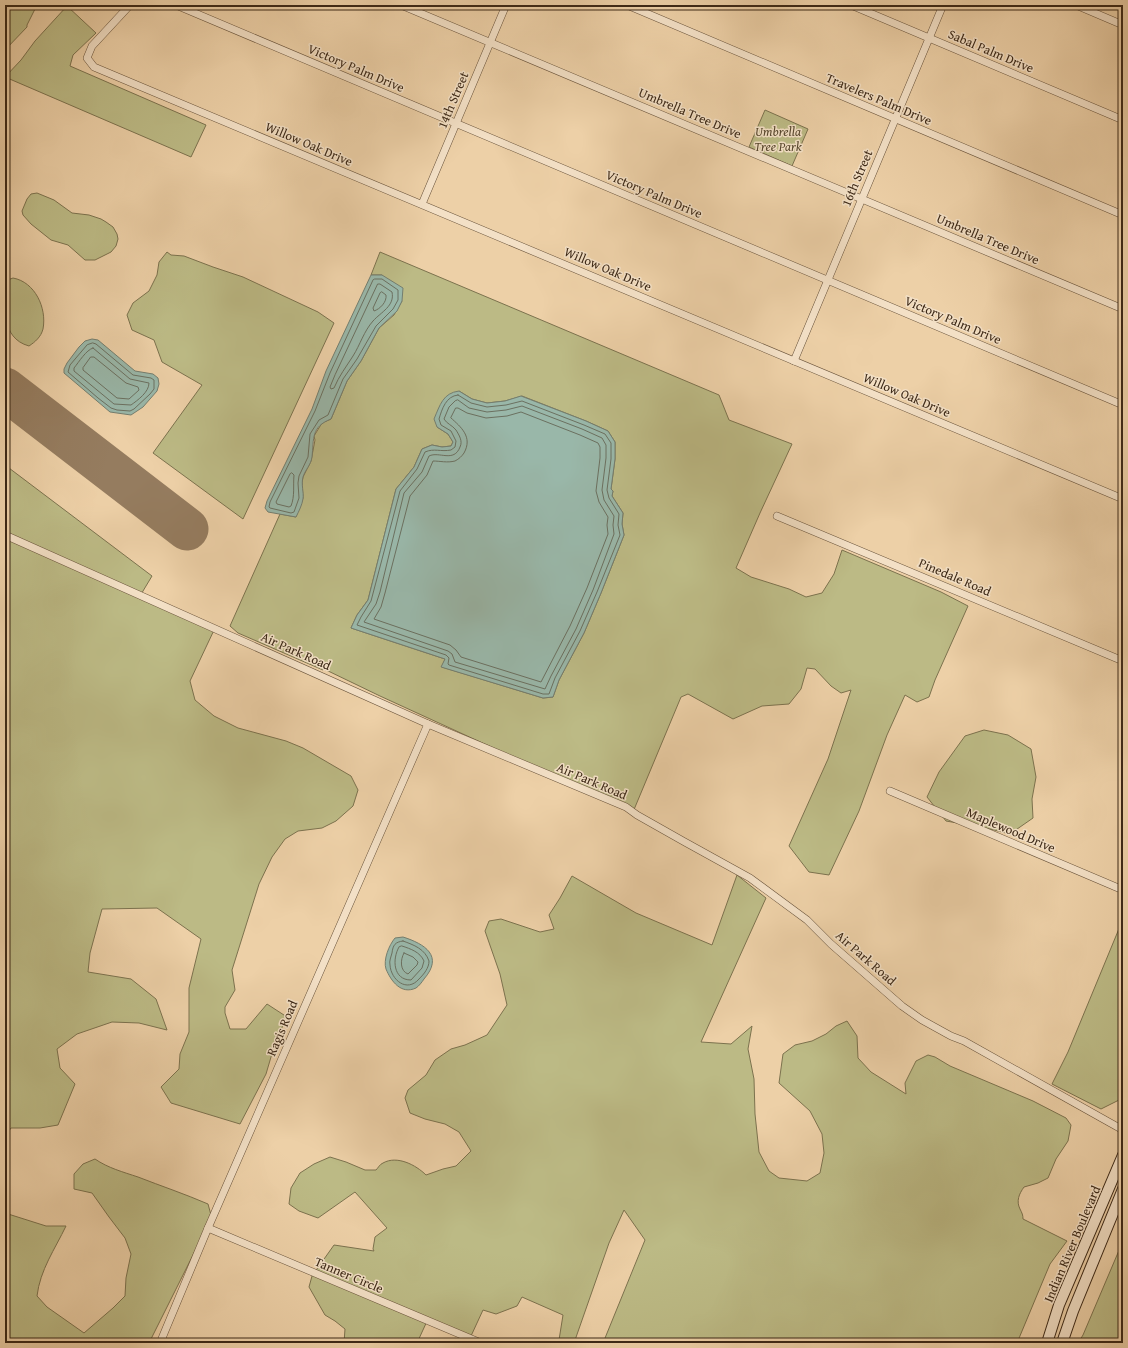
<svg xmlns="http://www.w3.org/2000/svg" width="1128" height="1348" viewBox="0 0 1128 1348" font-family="'Gentium Book Plus',serif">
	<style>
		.green { fill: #bcba85; stroke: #7c724e; fill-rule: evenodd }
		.water { fill: #99b7a9; stroke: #747e6f }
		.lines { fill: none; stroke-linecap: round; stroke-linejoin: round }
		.shore { stroke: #6b7060; stroke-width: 1 }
		.runway { stroke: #957c5f; stroke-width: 43 }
		.minor-casing { stroke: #69533b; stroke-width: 8 }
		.secondary-casing { stroke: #3d2917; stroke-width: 12 }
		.minor { stroke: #f3e0c6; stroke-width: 7 }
		.secondary { stroke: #f3e0c6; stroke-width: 10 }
		.labels { text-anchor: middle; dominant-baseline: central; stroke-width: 3; stroke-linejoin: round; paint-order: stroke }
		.street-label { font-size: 13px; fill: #3d2917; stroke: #f3e0c6 }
		.park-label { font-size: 13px; font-style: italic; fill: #56462d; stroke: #f3e0c6 }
	</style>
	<rect width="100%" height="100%" fill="#edd0a7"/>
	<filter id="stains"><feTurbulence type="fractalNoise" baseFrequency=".005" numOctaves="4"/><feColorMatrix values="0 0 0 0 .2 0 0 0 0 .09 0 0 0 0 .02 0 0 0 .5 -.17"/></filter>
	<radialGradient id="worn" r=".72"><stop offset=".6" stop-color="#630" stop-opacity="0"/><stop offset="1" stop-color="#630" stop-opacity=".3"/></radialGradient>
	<g class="green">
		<polygon points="5,5 39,5 35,9 27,25 27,27 5,50"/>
		<polygon points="67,6 96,33 73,55 70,66 206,125 191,157 5,77 21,60 35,41"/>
		<polygon points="765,110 808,129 792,166 749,147"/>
		<polygon points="37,193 54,200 72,213 89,215 101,219 106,222 113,227 117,234 118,239 116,246 111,252 95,260 85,260 68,245 51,240 31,224 23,215 22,211 27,199 31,194"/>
		<polygon points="167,252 171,255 184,256 213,267 243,277 318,312 334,323 243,519 153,453 202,385 162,362 154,340 132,330 127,315 133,303 149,291 157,275 159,262"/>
		<path d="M 380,252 L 719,395 L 729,420 L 792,444 L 760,513 L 736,568 L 751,577 L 789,589 L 806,597 L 822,593 L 834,574 L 842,550 L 941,592 L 968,606 L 935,680 L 929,697 L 917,702 L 905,695 L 887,735 L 859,811 L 829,875 L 809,872 L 789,846 L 828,759 L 851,690 L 841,693 L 831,686 L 815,669 L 807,668 L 801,689 L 789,704 L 762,706 L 733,719 L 688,694 L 681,697 L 633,812 L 380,696 L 324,669 L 323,670 L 238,633 L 230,626 L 280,514 L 296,517 L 303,498 L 302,483 L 303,477 L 311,461 L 315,440 L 314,436 L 322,423 L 331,419 L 347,381 L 361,361 L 379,328 L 394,315 L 402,301 L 382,275 L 371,275 ZM 459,391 L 472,399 L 487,403 L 505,401 L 522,396 L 586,421 L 608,431 L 615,442 L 615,459 L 611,489 L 613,491 L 612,496 L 623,513 L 622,524 L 624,535 L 601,593 L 584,633 L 559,680 L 553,697 L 543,698 L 442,667 L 445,659 L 351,628 L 357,615 L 368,600 L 396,489 L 414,467 L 422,449 L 432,445 L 442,447 L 451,446 L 453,442 L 448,434 L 437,427 Z"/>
		<path d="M 13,278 C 35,282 47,308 43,329 C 41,337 35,342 29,346 C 0,338 5,305 5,281 Z"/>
		<polygon points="5,465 152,576 140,596 215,628 190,681 195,700 214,716 238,728 286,741 303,748 351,776 358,790 353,806 336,821 322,828 298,831 285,839 272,857 259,884 232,970 235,990 225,1007 225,1013 230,1029 246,1029 267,1004 287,1017 276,1040 266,1074 240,1124 171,1103 161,1087 179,1069 180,1054 189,1032 189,988 201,939 157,908 102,909 90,953 88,972 131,979 156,999 167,1030 139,1023 112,1022 77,1034 57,1049 60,1068 75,1084 58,1125 40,1128 11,1128 5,1136"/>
		<polygon points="984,730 1008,735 1031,749 1036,777 1032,799 1033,818 1010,834 986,828 946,821 927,797 939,772 965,736"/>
		<path d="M 737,875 L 766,898 L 701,1042 L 731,1044 L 752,1026 L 748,1049 L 754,1079 L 755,1114 L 759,1152 L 769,1171 L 779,1178 L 807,1181 L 820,1173 L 824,1153 L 822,1134 L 810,1111 L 779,1083 L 783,1054 L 795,1045 L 812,1041 L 826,1034 L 836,1026 L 847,1021 L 857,1036 L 858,1058 L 871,1072 L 906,1094 L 905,1083 L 916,1061 L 928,1055 L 935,1057 L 950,1066 L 1033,1101 L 1066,1118 L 1071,1125 L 1068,1141 L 1056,1159 L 1048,1178 L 1038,1183 L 1024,1187 C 1019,1194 1016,1201 1020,1209 C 1022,1213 1023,1215 1023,1219 L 1067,1241 L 1050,1264 L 1017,1343 L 603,1343 L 645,1240 L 624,1210 L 609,1243 L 574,1343 L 556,1343 L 559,1340 L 563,1315 L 522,1297 L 517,1306 L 496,1314 L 483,1310 L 471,1336 L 428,1319 L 417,1343 L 344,1343 L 345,1329 L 335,1321 L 325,1315 L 309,1287 L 312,1276 L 334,1245 L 374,1251 L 373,1249 L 375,1237 L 387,1228 L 355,1192 L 318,1218 L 299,1211 L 289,1204 L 291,1188 L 300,1173 L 314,1164 L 330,1157 L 346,1162 L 365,1170 L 376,1170 C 378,1168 380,1164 383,1163 C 397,1155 416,1165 426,1175 L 443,1169 L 456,1166 L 471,1151 L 459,1132 L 445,1124 L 425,1119 L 410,1113 L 405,1098 L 408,1090 L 426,1075 L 435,1060 L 451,1049 L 465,1045 L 487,1035 L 507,1005 L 500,974 L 485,931 L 489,921 L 501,919 L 540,932 L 554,929 L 549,915 L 560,898 L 572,876 L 636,913 L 712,945 Z"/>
		<polygon points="1123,919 1123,1098 1101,1109 1052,1084 1068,1052"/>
		<path d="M 95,1159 C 108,1168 123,1172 138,1177 C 161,1186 185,1194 208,1204 L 211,1215 L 203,1235 L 149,1343 L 5,1343 L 5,1213 L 46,1226 L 66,1226 C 55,1249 40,1270 37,1296 L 47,1307 L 84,1333 L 113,1308 L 125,1296 L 126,1278 L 131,1254 L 125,1238 L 109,1217 L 92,1193 L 74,1189 L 74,1174 L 83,1164 Z"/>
		<polygon points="1123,1241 1123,1343 1078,1343 1083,1335"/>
	</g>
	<g class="water">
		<path d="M 371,275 L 382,275 L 403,288 L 402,301 L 397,311 L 379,328 L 361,361 L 347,381 L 331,419 C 311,427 314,438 312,457 C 311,465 305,470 303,477 C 301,485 304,492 303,499 C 302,505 299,511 296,517 L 268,512 L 265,508 L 267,501 L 312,409 L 326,371 Z"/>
		<polygon points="92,339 98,340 135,371 153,374 158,378 159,384 157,391 143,407 131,415 110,412 64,373 64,369 67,363 79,347 85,341"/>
		<path d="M 459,391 L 472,399 L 487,403 L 505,401 L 521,396 L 586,421 L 608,431 L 615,442 L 615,459 L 611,489 L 613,491 L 612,496 L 623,513 L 622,524 L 624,535 L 601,593 L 584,633 L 559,680 L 553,697 L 543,698 L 441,667 L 445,659 L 351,628 L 357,615 L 368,600 L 396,489 L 414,467 L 422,449 L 432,445 L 442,447 L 451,446 L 453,442 L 448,434 L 437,427 L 434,419 C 440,405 443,393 459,391 Z"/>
		<path d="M 403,937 C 425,944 444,956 424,979 C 422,982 419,986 416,988 C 401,995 391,981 386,969 C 383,960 389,945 395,938 Z"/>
	</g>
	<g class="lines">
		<g class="shore">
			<polygon points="375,279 382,279 398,290 398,300 393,309 376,326 357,359 343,379 328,415 319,420 310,434 308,457 299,476 298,483 299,498 294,512 291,513 270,508 269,507 270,502 315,411 330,373 373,280"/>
			<path d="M 378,284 L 380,284 L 392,292 C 395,306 381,312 373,321 C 364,331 360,345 353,356 C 346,367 339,376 334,388 L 331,389 L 330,387 L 335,375 Z"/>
			<path d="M 382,292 L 386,295 C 387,302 380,309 374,311 L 373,308 L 380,293 Z"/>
			<polygon points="93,343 96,344 133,375 151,378 154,380 154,389 150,394 134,409 130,411 117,410 111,408 98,398 68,372 70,365 87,345"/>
			<path d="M 93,348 L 130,379 L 149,383 C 149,392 138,400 131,405 L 114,404 L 74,371 L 74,368 C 79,362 86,350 93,348 Z"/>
			<polygon points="91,357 94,357 126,383 138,387 139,390 129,399 117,398 83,370 83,368"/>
			<path d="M 458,395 L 471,403 L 487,407 L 506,405 L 522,401 L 584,425 L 605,434 L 611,443 L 611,459 L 607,490 L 609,498 L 619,514 L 618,525 L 620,535 L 597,592 L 580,631 L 555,678 L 549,694 L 543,694 L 449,665 L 448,664 L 449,658 L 446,655 L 357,625 L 361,617 L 371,601 L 400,491 L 417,469 L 425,452 C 434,448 441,452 451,450 L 455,447 L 456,441 L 451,431 L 441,425 L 439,419 C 442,409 446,396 458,395 Z"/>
			<path d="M 458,400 L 469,408 L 487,412 L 506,410 L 522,406 L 582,429 L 602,438 L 606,445 L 606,458 L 602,490 L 604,500 L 614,516 L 613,525 L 614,534 L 593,590 L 576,629 L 551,676 L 545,689 L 455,662 L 452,654 L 448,651 L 364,622 L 376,604 L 380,592 L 404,493 L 422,472 L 429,456 C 439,451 454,463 460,447 C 463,441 459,435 456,430 C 452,425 447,424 444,419 L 449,407 L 455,401 Z"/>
			<path d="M 456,408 L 458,408 L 467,413 L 486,418 L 507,416 L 521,412 L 580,435 L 598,443 L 600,447 L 600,458 L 596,491 L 599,502 L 608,517 L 607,525 L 608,534 L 587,588 L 570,626 L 541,682 L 461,657 L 456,650 L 450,645 L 374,619 L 381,607 L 385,593 L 410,496 L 427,475 L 433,461 C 440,461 447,463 455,461 C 459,459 462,456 464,453 C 473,437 461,427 451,418 Z"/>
			<path d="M 292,473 L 294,475 C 293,486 295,496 291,506 L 289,507 L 277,504 L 276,502 L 290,474 Z"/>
			<path d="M 403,941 C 414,945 425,949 429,961 C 429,968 424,974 419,979 C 407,993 391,980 390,965 C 389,961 391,957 392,953 C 393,945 395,942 403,941 Z"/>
			<path d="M 402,946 C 411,949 420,952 424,961 L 422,968 L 411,980 C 393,980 392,959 399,947 Z"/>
			<path d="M 404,953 L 413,957 L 418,962 L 417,965 L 408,974 C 400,971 400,960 404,953 Z"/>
		</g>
		<polyline class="runway" points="5,389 187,529"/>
		<g class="minor-casing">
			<g id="minor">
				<polyline points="130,5 92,46 87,58 94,67 1123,499"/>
				<polyline points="176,5 1123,405"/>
				<polyline points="401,5 1123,309"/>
				<polyline points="627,5 1123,215"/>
				<polyline points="851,5 1123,120"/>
				<polyline points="1076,5 1123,25"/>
				<polyline points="422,204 506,5"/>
				<polyline points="794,361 943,5"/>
				<polyline points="777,516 1123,661"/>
				<polyline points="5,535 428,724 626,807 637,815 683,841 750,878 807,920 831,944 902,1006 922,1020 951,1036 964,1041 1123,1130"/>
				<polyline points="890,791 1123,890"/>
				<polyline points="208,1228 481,1343"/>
				<polyline points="160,1343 208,1228 428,724"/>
			</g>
		</g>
		<g class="secondary-casing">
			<g id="secondary">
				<polyline points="1047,1343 1059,1305 1123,1155"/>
				<polyline points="1062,1343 1073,1311 1123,1189"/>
			</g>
		</g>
		<use href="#minor" class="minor"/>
		<use href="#secondary" class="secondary"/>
	</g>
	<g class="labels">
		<g class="street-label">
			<text transform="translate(991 51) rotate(23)">Sabal Palm Drive</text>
			<text transform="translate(356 68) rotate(23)">Victory Palm Drive</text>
			<text transform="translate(879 99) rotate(23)">Travelers Palm Drive</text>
			<text transform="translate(453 100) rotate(-67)">14th Street</text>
			<text transform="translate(690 113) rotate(23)">Umbrella Tree Drive</text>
			<text transform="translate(309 144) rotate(23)">Willow Oak Drive</text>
			<text transform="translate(857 178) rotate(-67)">16th Street</text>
			<text transform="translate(654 194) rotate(23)">Victory Palm Drive</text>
			<text transform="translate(988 239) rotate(23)">Umbrella Tree Drive</text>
			<text transform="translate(608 269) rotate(23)">Willow Oak Drive</text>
			<text transform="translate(953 320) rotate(23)">Victory Palm Drive</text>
			<text transform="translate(907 395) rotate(23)">Willow Oak Drive</text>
			<text transform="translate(955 577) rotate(23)">Pinedale Road</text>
			<text transform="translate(296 651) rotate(24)">Air Park Road</text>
			<text transform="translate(592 781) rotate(23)">Air Park Road</text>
			<text transform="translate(1011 830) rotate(23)">Maplewood Drive</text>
			<text transform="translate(866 958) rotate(41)">Air Park Road</text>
			<text transform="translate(282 1028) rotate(-67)">Ragis Road</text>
			<text transform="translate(1072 1244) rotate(-67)">Indian River Boulevard</text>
			<text transform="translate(349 1275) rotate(23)">Tanner Circle</text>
		</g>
		<g class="park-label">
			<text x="778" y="131">Umbrella<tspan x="778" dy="15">Tree Park</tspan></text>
		</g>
	</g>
	<rect width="1128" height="1348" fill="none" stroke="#edd0a7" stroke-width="20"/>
	<rect x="6" y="6" width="1116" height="1336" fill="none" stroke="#3d2917" stroke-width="2"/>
	<rect x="10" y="10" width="1108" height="1328" fill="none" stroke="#3d2917"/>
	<rect width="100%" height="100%" filter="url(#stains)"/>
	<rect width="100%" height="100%" fill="url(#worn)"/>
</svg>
